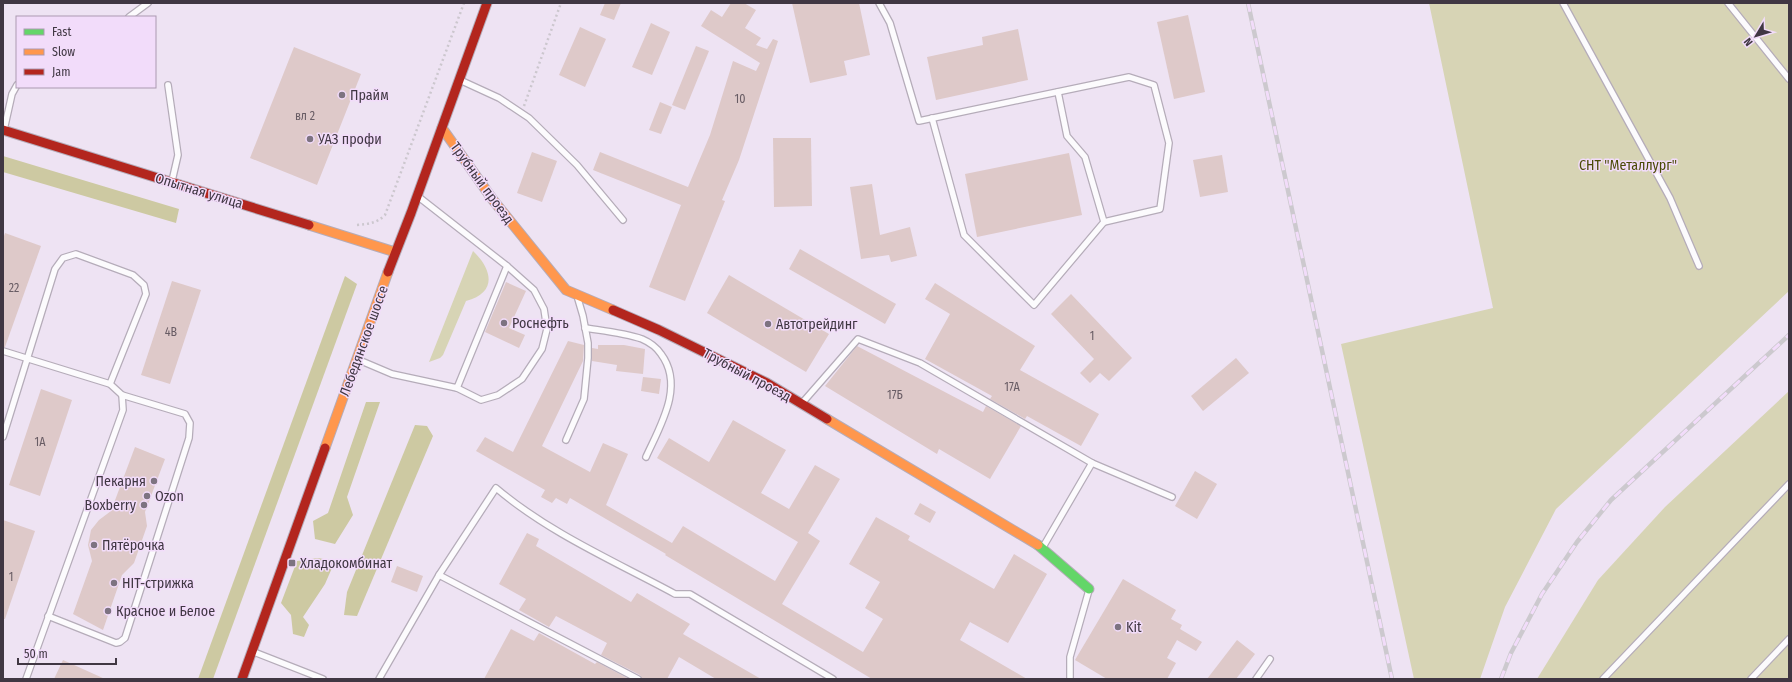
<svg xmlns="http://www.w3.org/2000/svg" width="1792" height="682" viewBox="0 0 1792 682" font-family="'Fira Sans Condensed',sans-serif">
	<style>
		.green { fill: #d7d4b5 }
		.forest { fill: #cdc9a2 }
		.building { fill: #dec9c9 }
		.lines { fill: none; stroke-linecap: round; stroke-linejoin: round }
		.lane-casing { stroke: #b5acb9; stroke-width: 8 }
		.fast-casing { stroke: #b5acb9; stroke-width: 11 }
		.slow-casing { stroke: #b5acb9; stroke-width: 11 }
		.jam-casing { stroke: #b5acb9; stroke-width: 11 }
		.path { stroke: #ccc7ce; stroke-width: 2.5; stroke-dasharray: 2 3; stroke-linecap: butt }
		.lane { stroke: #fcfbfd; stroke-width: 5.5 }
		.fast { stroke: #63d668; stroke-width: 9 }
		.slow { stroke: #ff974d; stroke-width: 9 }
		.jam { stroke: #b3261e; stroke-width: 9 }
		.rail-casing { stroke: #ccc9ce; stroke-width: 4.5 }
		.rail { stroke: #f2dcfa; stroke-width: 3; stroke-dasharray: 9; stroke-linecap: butt }
		.poi-dot { fill: #7d7381; stroke: #f2dcfa; stroke-width: 1.5 }
		.labels { text-anchor: middle; dominant-baseline: central; stroke-width: 3; stroke-linejoin: round; paint-order: stroke }
		.number-label { font-size: 12px; fill: #685c64 }
		.poi-label { font-size: 14px; fill: #403743; stroke: #f2dcfa; text-anchor: start }
		.park-label { font-size: 14px; fill: #4a4a06; stroke: #f2dcfa }
		.street-label { font-size: 14px; fill: #403743; stroke: #f2dcfa }
	</style>
	<rect width="100%" height="100%" fill="#eee3f3"/>
	<g class="green">
		<polygon points="1429,3 1789,3 1789,291 1556,509 1505,607 1480,679 1414,679 1341,344 1493,308"/>
		<path d="M 473,251 C 493,270 497,293 466,301 L 443,355 L 440,358 L 429,362 Z"/>
		<polygon points="1789,391 1789,679 1537,679 1598,580 1665,507"/>
	</g>
	<g class="forest">
		<polygon points="3,156 179,209 176,223 3,172"/>
		<polygon points="345,276 357,284 213,679 198,679"/>
		<polygon points="366,402 380,402 347,497 353,515 335,544 315,539 313,521 328,513"/>
		<polygon points="415,425 427,426 433,436 357,616 344,615 347,592"/>
		<polygon points="318,558 335,561 325,584 303,617 309,625 304,637 293,634 291,615 281,603 297,561"/>
	</g>
	<g class="building">
		<polygon points="605,3 621,3 614,20 600,15"/>
		<polygon points="731,3 744,3 756,10 745,28 761,38 756,45 767,49 773,39 778,41 739,160 722,200 725,201 685,301 649,287 681,205 593,170 600,152 688,187 710,135 733,61 756,71 760,63 701,26 711,10 722,17"/>
		<polygon points="792,3 859,3 870,55 844,61 847,75 810,83"/>
		<polygon points="1188,15 1205,92 1174,99 1157,22"/>
		<polygon points="651,23 670,32 652,75 632,67"/>
		<polygon points="580,27 606,39 585,87 559,75"/>
		<polygon points="1018,29 1028,80 936,100 927,57 983,45 982,37"/>
		<polygon points="696,46 709,51 685,110 672,105"/>
		<polygon points="294,47 361,74 317,185 250,158"/>
		<polygon points="660,102 672,107 661,134 649,130"/>
		<polygon points="773,138 811,138 812,206 774,207"/>
		<polygon points="532,152 557,161 542,202 517,193"/>
		<polygon points="1069,153 1082,215 977,237 965,174"/>
		<polygon points="1222,155 1228,192 1200,197 1193,160"/>
		<polygon points="872,184 880,235 910,227 917,256 891,262 889,255 861,259 850,187"/>
		<polygon points="5,233 41,246 5,347 3,347 3,239"/>
		<polygon points="800,249 896,304 885,324 789,269"/>
		<polygon points="729,275 829,334 806,372 707,313"/>
		<polygon points="172,281 201,290 170,384 141,375"/>
		<polygon points="506,282 526,291 509,328 525,335 519,348 485,332"/>
		<polygon points="935,283 1035,346 1020,370 1099,414 1081,446 1027,416 1025,419 990,399 992,396 925,359 950,314 925,299"/>
		<polygon points="1071,294 1132,358 1109,381 1100,373 1090,383 1080,373 1094,359 1051,314"/>
		<polygon points="568,341 584,345 583,361 542,446 590,472 603,443 628,454 606,505 672,543 683,526 775,581 798,542 657,458 669,438 709,462 733,420 786,450 761,493 789,509 815,465 840,479 808,533 820,541 782,604 863,652 883,619 865,608 880,582 849,564 876,517 910,536 908,540 994,589 1014,554 1047,574 1008,643 970,622 960,640 1027,679 872,679 665,555 666,554 570,498 567,504 556,498 552,503 541,497 545,490 476,451 485,437 513,452"/>
		<polygon points="598,345 624,345 645,349 643,374 616,371 617,365 592,361 592,348 598,349"/>
		<polygon points="857,346 983,412 986,406 1021,426 990,479 939,449 937,454 825,386"/>
		<polygon points="1236,358 1249,373 1203,411 1191,396"/>
		<polygon points="643,377 661,379 659,394 641,391"/>
		<polygon points="41,389 72,400 40,496 9,485"/>
		<polygon points="135,447 165,459 145,512 147,526 134,563 122,575 103,630 73,614 92,561 88,545 91,530 99,520 111,511"/>
		<polygon points="1195,471 1217,484 1197,519 1175,506"/>
		<polygon points="920,503 936,512 930,523 914,514"/>
		<polygon points="3,520 35,531 5,619 3,619"/>
		<polygon points="527,533 539,539 536,546 631,602 637,593 690,624 683,634 761,679 716,679 679,657 667,679 642,679 640,675 601,655 607,643 556,616 549,627 519,610 526,599 499,584"/>
		<polygon points="397,566 423,576 417,592 391,582"/>
		<polygon points="1123,579 1176,610 1171,619 1182,625 1180,629 1202,642 1196,651 1177,640 1167,658 1176,663 1167,679 1107,679 1075,660"/>
		<polygon points="511,629 534,641 539,633 595,664 597,662 629,679 484,679"/>
		<polygon points="1237,640 1255,654 1236,679 1207,679"/>
		<polygon points="63,660 105,679 54,679"/>
	</g>
	<g class="lines">
		<g class="lane-casing">
			<g id="lane">
				<polyline points="879,3 890,23 919,121 1129,77 1154,85 1169,143 1160,209 1104,222"/>
				<polyline points="1563,3 1670,198 1699,266"/>
				<polyline points="1728,3 1789,79"/>
				<polyline points="129,17 148,3"/>
				<polyline points="462,81 499,98 529,118 577,165 623,220"/>
				<polyline points="168,85 178,155 172,181"/>
				<polyline points="932,118 964,235 1034,305 1104,222 1085,157 1067,136 1058,92"/>
				<polyline points="4,130 12,94 17,85"/>
				<path d="M 585,328 C 604,331 624,333 642,339 C 649,342 657,348 661,354 C 685,386 660,426 646,457"/>
				<polyline points="3,351 110,384 122,395 123,410 26,679"/>
				<polyline points="359,360 392,374 457,388 507,266 420,198"/>
				<polyline points="457,388 481,400 498,395 522,379 542,349 547,329 544,309 534,290 507,266"/>
				<polyline points="803,402 858,339 920,363 1092,463 1172,497"/>
				<polyline points="3,437 55,269 63,258 76,254 133,275 144,285 146,294 110,384"/>
				<polyline points="566,440 584,399 588,358 588,343 583,316 578,299"/>
				<polyline points="1043,547 1092,463"/>
				<path d="M 439,575 L 496,488 C 549,533 614,561 675,594 L 690,594 L 833,679"/>
				<polyline points="48,616 116,643 120,642 125,638 189,438 190,423 185,414 122,395"/>
				<polyline points="254,652 323,679"/>
				<polyline points="379,679 439,575 638,679"/>
				<polyline points="1070,679 1070,657 1089,590"/>
				<polyline points="1256,679 1270,659"/>
				<polyline points="1603,679 1789,484"/>
				<polyline points="1751,679 1789,639"/>
			</g>
		</g>
		<g class="fast-casing">
			<polyline id="fast" points="1038,545 1089,589"/>
		</g>
		<g class="slow-casing">
			<g id="slow">
				<polyline points="442,128 493,200 566,290 613,310"/>
				<polyline points="309,225 395,252"/>
				<polyline points="827,419 1038,545"/>
				<polyline points="325,448 388,272"/>
			</g>
		</g>
		<g class="jam-casing">
			<g id="jam">
				<polyline points="3,130 309,225"/>
				<polyline points="388,272 411,213 487,3"/>
				<polyline points="613,310 659,330 767,383 827,419"/>
				<polyline points="242,679 325,448"/>
			</g>
		</g>
		<g class="path">
			<polyline points="524,106 561,3"/>
			<path d="M 357,225 C 369,224 377,223 385,215 L 464,3"/>
		</g>
		<use href="#lane" class="lane"/>
		<use href="#fast" class="fast"/>
		<use href="#slow" class="slow"/>
		<use href="#jam" class="jam"/>
		<g class="rail-casing">
			<g id="rail">
				<polyline points="1248,3 1392,679"/>
				<polyline points="1501,679 1511,653 1542,594 1577,542 1611,500 1789,335"/>
			</g>
		</g>
		<use href="#rail" class="rail"/>
	</g>
	<g class="poi-dot">
		<circle cx="342" cy="95" r="4"/>
		<circle cx="310" cy="139" r="4"/>
		<circle cx="504" cy="323" r="4"/>
		<circle cx="768" cy="324" r="4"/>
		<circle cx="154" cy="481" r="4"/>
		<circle cx="147" cy="496" r="4"/>
		<circle cx="144" cy="505" r="4"/>
		<circle cx="94" cy="545" r="4"/>
		<rect x="288" y="559" width="8" height="8" rx="2"/>
		<circle cx="114" cy="583" r="4"/>
		<circle cx="108" cy="611" r="4"/>
		<circle cx="1118" cy="627" r="4"/>
	</g>
	<g class="labels">
		<g class="number-label">
			<text x="740" y="99">10</text>
			<text x="305" y="116">вл 2</text>
			<text x="14" y="288">22</text>
			<text x="171" y="332">4В</text>
			<text x="1092" y="336">1</text>
			<text x="1012" y="387">17А</text>
			<text x="895" y="395">17Б</text>
			<text x="40" y="442">1А</text>
			<text x="11" y="577">1</text>
		</g>
		<g class="poi-label">
			<text x="350" y="95">Прайм</text>
			<text x="318" y="139">УАЗ профи</text>
			<text x="512" y="323">Роснефть</text>
			<text x="776" y="324">Автотрейдинг</text>
			<text x="146" y="481" text-anchor="end">Пекарня</text>
			<text x="155" y="496">Ozon</text>
			<text x="136" y="505" text-anchor="end">Boxberry</text>
			<text x="102" y="545">Пятёрочка</text>
			<text x="300" y="563">Хладокомбинат</text>
			<text x="122" y="583">HIT-стрижка</text>
			<text x="116" y="611">Красное и Белое</text>
			<text x="1126" y="627">Kit</text>
		</g>
		<g class="park-label">
			<text x="1628" y="165">СНТ "Металлург"</text>
		</g>
		<g class="street-label">
			<text transform="translate(482 183) rotate(54)">Трубный проезд</text>
			<text transform="translate(199 191) rotate(17)">Опытная улица</text>
			<text transform="translate(364 341) rotate(-70)">Лебедянское шоссе</text>
			<text transform="translate(747 375) rotate(28)">Трубный проезд</text>
		</g>
	</g>
	<rect width="1792" height="682" fill="none" stroke="#403743" stroke-width="8"/>
	<rect x="16" y="16" width="140" height="72" fill="#f2dcfa" stroke="#ab9ab1"/>
	<rect x="24" y="29" width="20" height="6" fill="#63d668" stroke="#ab9ab1"/>
	<text x="52" y="36" font-size="12" fill="#403743">Fast</text>
	<rect x="24" y="49" width="20" height="6" fill="#ff974d" stroke="#ab9ab1"/>
	<text x="52" y="56" font-size="12" fill="#403743">Slow</text>
	<rect x="24" y="69" width="20" height="6" fill="#b3261e" stroke="#ab9ab1"/>
	<text x="52" y="76" font-size="12" fill="#403743">Jam</text>
	<g transform="translate(1756 36) rotate(232)" stroke="#f2dcfa" stroke-width="3" paint-order="stroke">
	<path d="M0-3L7 15L0 10L-7 15Z" fill="#403743"/>
	<text y="-6" font-size="11" font-weight="bold" text-anchor="middle" fill="#403743">N</text>
	</g>
	<path d="M18 658v6h98v-6" fill="none" stroke="#403743" stroke-width="2"/>
	<text x="24" y="658" font-size="12" fill="#403743" stroke="#f2dcfa" stroke-width="3" paint-order="stroke">50 m</text>
</svg>
